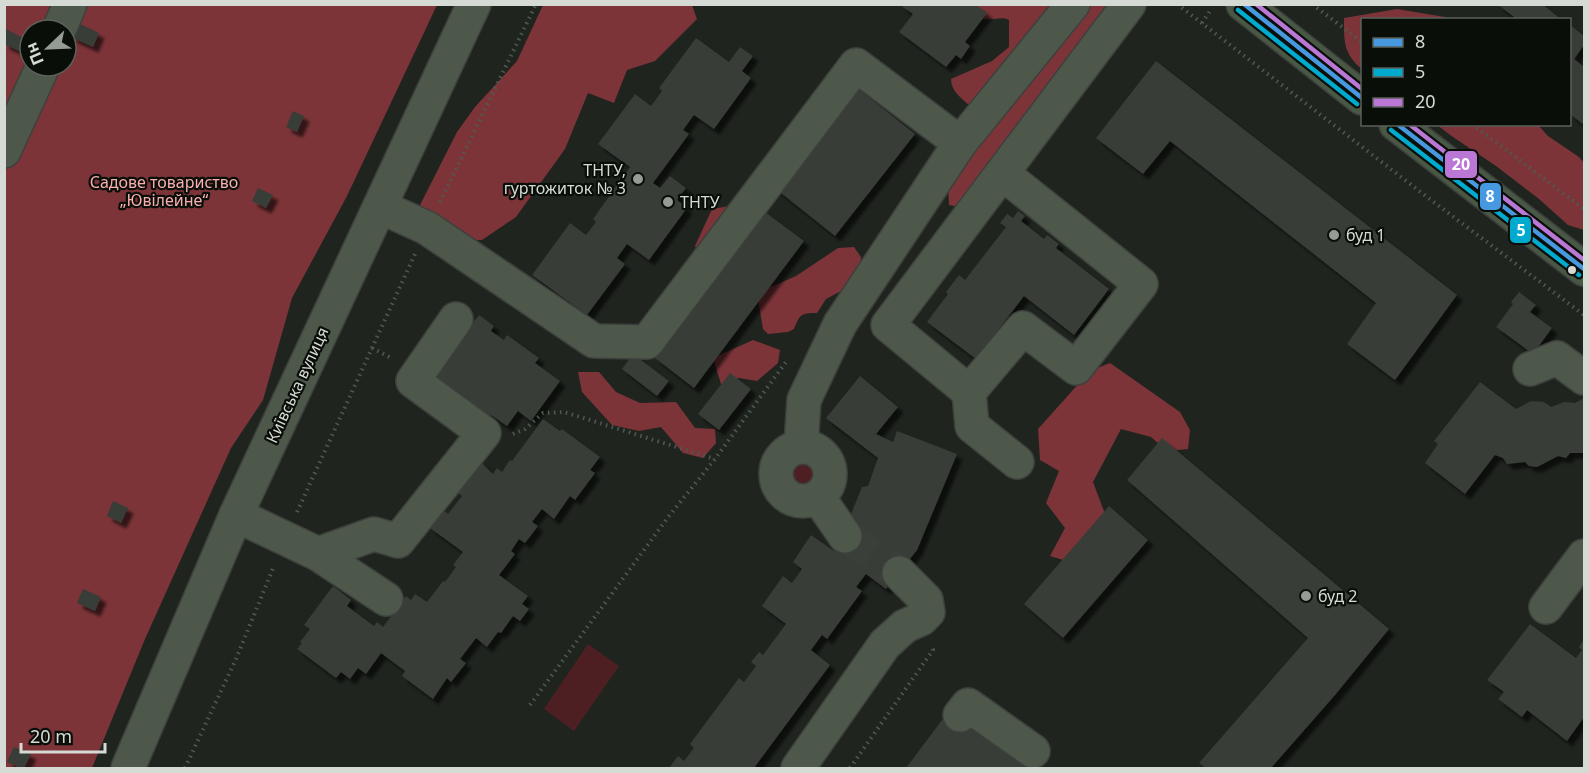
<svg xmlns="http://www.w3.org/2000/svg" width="1589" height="773" viewBox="0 0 1589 773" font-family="'Noto Sans',sans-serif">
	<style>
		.green { fill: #4e1f22 }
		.forest { fill: #7c3438; fill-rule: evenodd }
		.building { fill: #383c37; filter: url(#shadow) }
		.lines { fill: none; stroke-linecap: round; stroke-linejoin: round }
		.minor-tunnel { stroke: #3a3f3a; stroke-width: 33; stroke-dasharray: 33 16; stroke-linecap: butt }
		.minor-casing { stroke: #3d403d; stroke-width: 36 }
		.major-casing { stroke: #3d403d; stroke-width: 36 }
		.path { stroke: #515a51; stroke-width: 4; stroke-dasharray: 1.5 4.5; stroke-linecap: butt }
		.minor { stroke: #4d584b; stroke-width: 33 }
		.major { stroke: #485844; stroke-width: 33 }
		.bus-1-casing { stroke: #0a0e09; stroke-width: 9 }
		.bus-2-casing { stroke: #0a0e09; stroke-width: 9 }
		.bus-3-casing { stroke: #0a0e09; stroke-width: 9 }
		.bus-1 { stroke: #4699e1; stroke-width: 4.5 }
		.bus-2 { stroke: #00a9ce; stroke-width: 4.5 }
		.bus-3 { stroke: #ba77d6; stroke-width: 4.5 }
		.poi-dot { fill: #959b95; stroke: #0a0e09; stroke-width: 2 }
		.bus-dot { fill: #d5dbd4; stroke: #0a0e09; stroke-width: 2 }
		.labels { text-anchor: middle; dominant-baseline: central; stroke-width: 4.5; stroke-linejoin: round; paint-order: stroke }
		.poi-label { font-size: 16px; fill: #d5dbd4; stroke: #0a0e09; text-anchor: start }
		.park-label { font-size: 16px; fill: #f9aeaf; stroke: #0a0e09 }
		.street-label { font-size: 16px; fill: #d5dbd4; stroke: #0a0e09 }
		.line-badge { stroke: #0a0e09; stroke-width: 2 }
		.badge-label { font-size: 16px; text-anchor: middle; font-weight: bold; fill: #fff }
	</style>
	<defs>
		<filter id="shadow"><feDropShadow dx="5.5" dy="5.5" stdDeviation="1.5" flood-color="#0009"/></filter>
	</defs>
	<rect width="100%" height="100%" fill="#1f241f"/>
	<g class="green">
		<circle cx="803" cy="473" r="15"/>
		<polygon points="588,644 619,666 574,731 544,709"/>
	</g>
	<g class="forest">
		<path d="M 5,5 L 437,5 L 347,196 L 292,298 L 263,400 L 231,448 L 145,639 L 92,768 L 5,768 ZM 30,30 L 66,30 L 66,66 L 30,66 Z"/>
		<polygon points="543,5 692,5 697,19 655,61 627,70 614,103 588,93 565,149 516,217 482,240 444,241 420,205 457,132 475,107 517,61"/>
		<path d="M 958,5 L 1069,5 L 970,106 C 961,98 951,91 951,79 L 992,61 L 1009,47 L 1009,20 C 1002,17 1000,19 994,19 C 976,20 971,16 958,5 Z"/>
		<polygon points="1083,5 1111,5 959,207 949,205 948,185 967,151"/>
		<path d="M 1397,9 L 1445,17 L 1446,19 L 1362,20 L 1362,69 C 1343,54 1344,40 1344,18 Z"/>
		<polygon points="1437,125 1538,125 1548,136 1579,157 1584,163 1584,230 1568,225 1539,199 1496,166 1453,137"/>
		<polygon points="736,205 701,259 695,246 712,209"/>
		<path d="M 854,247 L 861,257 L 860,270 L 843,290 L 826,299 L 817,313 C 801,313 800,314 794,329 L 788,332 L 768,334 L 763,329 L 757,293 L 796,276 L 838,248 Z"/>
		<polygon points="753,340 780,350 778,363 757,381 739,378 721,384 713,358"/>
		<polygon points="1110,363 1180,412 1190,430 1188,449 1167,451 1151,437 1121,429 1093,482 1111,530 1070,562 1050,556 1065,528 1046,503 1059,471 1040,460 1038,429 1090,371"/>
		<polygon points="578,372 599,372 616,392 640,403 676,402 695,428 715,429 716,443 703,458 683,453 661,427 639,431 612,425 582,392"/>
	</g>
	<g class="building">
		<polygon points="1497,4 1542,4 1562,20 1512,20 1514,17"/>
		<polygon points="900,5 976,5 987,13 965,42 970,46 961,59 956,55 946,67 899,32 913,14"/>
		<polygon points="78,23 99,33 93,47 71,37"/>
		<polygon points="1570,25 1584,36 1584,45 1574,59 1584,67 1584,125 1570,114"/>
		<polygon points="6,29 25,39 19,51 4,44 4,31"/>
		<polygon points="696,38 729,62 740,47 753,56 742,71 751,78 714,129 694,115 683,130 689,134 653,183 660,188 670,176 686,188 677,200 687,208 649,260 627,244 617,258 625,264 587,315 532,275 570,223 586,235 596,222 593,219 630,167 598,144 635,94 651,106 662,91 659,88"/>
		<polygon points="1156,61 1457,295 1395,380 1347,344 1376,303 1170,141 1143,174 1096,138"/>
		<polygon points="856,87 915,134 835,236 776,189"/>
		<polygon points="293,111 304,116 297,132 286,127"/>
		<polygon points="258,188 273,195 266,208 252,201"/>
		<polygon points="1018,211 1025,216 1021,221 1044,239 1047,235 1059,244 1056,248 1109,289 1074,335 1024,296 976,359 927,322 948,294 946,292 959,275 965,280 1006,227 1000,223 1007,214 1013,218"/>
		<polygon points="765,212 804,241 694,388 655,358"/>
		<polygon points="1519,292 1536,305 1530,312 1552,328 1533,354 1496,327 1513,304 1511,302"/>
		<polygon points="479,315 494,326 491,331 504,340 507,335 539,358 535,363 560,381 531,421 518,411 507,426 491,415 487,421 429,379"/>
		<polygon points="633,354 669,381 657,396 622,369"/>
		<polygon points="730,373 751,389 719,430 698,414"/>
		<polygon points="860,376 898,407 876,434 893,442 897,431 957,454 917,550 886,589 866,574 856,587 862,591 827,639 822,635 811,650 830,665 754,768 669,768 678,756 684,761 694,748 690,744 739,678 744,682 756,666 751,662 759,652 763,655 786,624 762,606 783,576 792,583 802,569 793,562 811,535 834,551 845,536 849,519 862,487 868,486 878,458 826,418"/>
		<polygon points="1480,382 1516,409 1531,401 1544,402 1551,407 1564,402 1575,403 1584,398 1584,455 1583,453 1570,453 1566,458 1558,456 1537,467 1529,466 1525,462 1507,464 1503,458 1495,455 1465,494 1425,463 1438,444 1434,441"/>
		<polygon points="543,419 560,431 562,429 600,457 590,470 595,473 575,500 570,496 554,519 542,509 532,522 538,526 525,543 519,539 511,551 515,554 499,575 528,596 522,604 529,609 520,621 513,616 501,633 498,632 487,647 476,638 460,659 466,663 451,682 447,678 433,699 402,676 405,671 381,653 366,674 358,668 350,679 341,672 336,678 297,649 302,643 300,642 310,629 304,625 333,586 351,600 347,606 374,626 377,622 383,627 406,596 411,600 415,594 427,602 443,581 445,582 456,567 453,565 463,552 430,528 443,510 448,514 462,496 457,492 480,461 493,474 497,468 502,472 510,460 512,461"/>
		<polygon points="1162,438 1389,629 1335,695 1271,768 1206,768 1199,763 1308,638 1127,480"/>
		<polygon points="113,501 128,508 121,523 107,516"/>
		<polygon points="1109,506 1148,540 1063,638 1024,604"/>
		<polygon points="83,589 101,597 95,611 77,603"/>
		<polygon points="1530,624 1576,658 1582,650 1579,647 1584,639 1584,717 1567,741 1527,710 1522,717 1498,699 1504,692 1487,680"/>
		<polygon points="951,708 1026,765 1023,768 906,768"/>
		<polygon points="14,747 31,754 24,768 20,768 7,762"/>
	</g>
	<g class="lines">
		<polyline class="minor-tunnel" points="845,536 899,573"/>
		<g class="minor-casing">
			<g id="minor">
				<polyline points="59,30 70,4"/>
				<polyline points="4,151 43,66"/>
				<polyline points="381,207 427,228 594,341 647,342 856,65 960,143"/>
				<polyline points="1530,369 1557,358 1584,378"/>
				<polyline points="969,392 1023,328 1076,368 1141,284 1002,173"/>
				<polyline points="801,446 804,400 840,324 960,143 1073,4"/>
				<circle cx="803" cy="474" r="27"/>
				<polyline points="1017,462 972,426 969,392 888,325 1129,4"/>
				<polyline points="818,497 845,536"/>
				<polyline points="236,515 318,554 386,599"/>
				<polyline points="318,554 374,534 398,541 484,433 413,381 456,319"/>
				<polyline points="1546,607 1584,556"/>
				<polyline points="960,715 968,705 1033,751"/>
				<polyline points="128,768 236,515 474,4"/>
				<polyline points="798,768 885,644 905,626 921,619 928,612 926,600 899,573"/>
			</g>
		</g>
		<g class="major-casing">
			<g id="major">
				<polyline points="1243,4 1362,98"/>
				<polyline points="1396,124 1584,269"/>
			</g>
		</g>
		<g class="path">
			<polyline points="1177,4 1427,197 1584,315"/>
			<polyline points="1312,4 1362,42"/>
			<polyline points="1202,23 1212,8"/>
			<polyline points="1472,124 1584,209"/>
			<polyline points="440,202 536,4"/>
			<polyline points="372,348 393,359"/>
			<polyline points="513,434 525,429 543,413 564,412 715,459"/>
			<polyline points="297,512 415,254"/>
			<polyline points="530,705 669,516 715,459 786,362"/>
			<polyline points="185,768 236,659 274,566"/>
			<polyline points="850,768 933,650 932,648"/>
		</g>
		<use href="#minor" class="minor"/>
		<use href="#major" class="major"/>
		<g class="bus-1-casing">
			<g id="bus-1">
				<polyline points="1244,4 1362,98"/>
				<polyline points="1397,124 1584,269"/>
			</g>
		</g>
		<g class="bus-2-casing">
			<g id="bus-2">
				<polyline points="1238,10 1357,104"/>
				<polyline points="1391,130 1579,275"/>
			</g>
		</g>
		<g class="bus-3-casing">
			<g id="bus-3">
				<polyline points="1256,4 1362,89"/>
				<polyline points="1409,124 1584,260"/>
			</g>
		</g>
		<use href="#bus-1" class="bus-1"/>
		<use href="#bus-2" class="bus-2"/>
		<use href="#bus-3" class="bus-3"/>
	</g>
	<g class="poi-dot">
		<circle cx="638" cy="179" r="6"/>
		<circle cx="668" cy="202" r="6"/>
		<circle cx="1334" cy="235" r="6"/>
		<circle cx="1306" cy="596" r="6"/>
	</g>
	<circle class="bus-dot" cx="1572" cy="270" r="5"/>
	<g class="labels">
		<g class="poi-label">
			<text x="626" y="170" text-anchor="end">ТНТУ,<tspan x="626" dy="18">гуртожиток № 3</tspan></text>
			<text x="680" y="202">ТНТУ</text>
			<text x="1346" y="235">буд 1</text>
			<text x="1318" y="596">буд 2</text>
		</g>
		<g class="park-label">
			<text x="164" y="182">Садове товариство<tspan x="164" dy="18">„Ювілейне“</tspan></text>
		</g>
		<g class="street-label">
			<text transform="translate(297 385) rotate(-65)">Київська вулиця</text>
		</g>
	</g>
	<g class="line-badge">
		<rect x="1444" y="150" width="34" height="29" rx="6" fill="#ba77d6"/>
		<rect x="1479" y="182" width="23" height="29" rx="6" fill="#4699e1"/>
		<rect x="1509" y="216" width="23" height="28" rx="6" fill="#00a9ce"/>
	</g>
	<g class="badge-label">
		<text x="1461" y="170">20</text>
		<text x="1490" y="202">8</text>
		<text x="1521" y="236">5</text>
	</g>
	<rect width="1589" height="773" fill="none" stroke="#d5dbd4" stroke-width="12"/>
	<rect x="1361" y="18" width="210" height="108" fill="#0a0e09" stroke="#5b605a" stroke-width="1.5"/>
	<rect x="1373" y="38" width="30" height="9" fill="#4699e1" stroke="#5b605a" stroke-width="1.5"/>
	<text x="1415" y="48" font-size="18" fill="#d5dbd4">8</text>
	<rect x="1373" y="68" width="30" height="9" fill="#00a9ce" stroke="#5b605a" stroke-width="1.5"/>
	<text x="1415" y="78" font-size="18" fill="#d5dbd4">5</text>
	<rect x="1373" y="98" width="30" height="9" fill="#ba77d6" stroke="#5b605a" stroke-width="1.5"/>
	<text x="1415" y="108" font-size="18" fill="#d5dbd4">20</text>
	<g transform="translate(48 48) rotate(247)"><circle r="28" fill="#0a0e09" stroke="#5b605a" stroke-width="1.5"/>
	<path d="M0-4.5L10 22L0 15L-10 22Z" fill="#959b95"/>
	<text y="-9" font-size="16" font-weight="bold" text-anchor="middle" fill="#d5dbd4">Пн</text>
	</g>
	<path d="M21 743v9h84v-9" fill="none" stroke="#d5dbd4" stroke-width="3"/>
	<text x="30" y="743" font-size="18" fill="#d5dbd4" stroke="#0a0e09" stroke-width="4.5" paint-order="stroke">20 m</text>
</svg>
